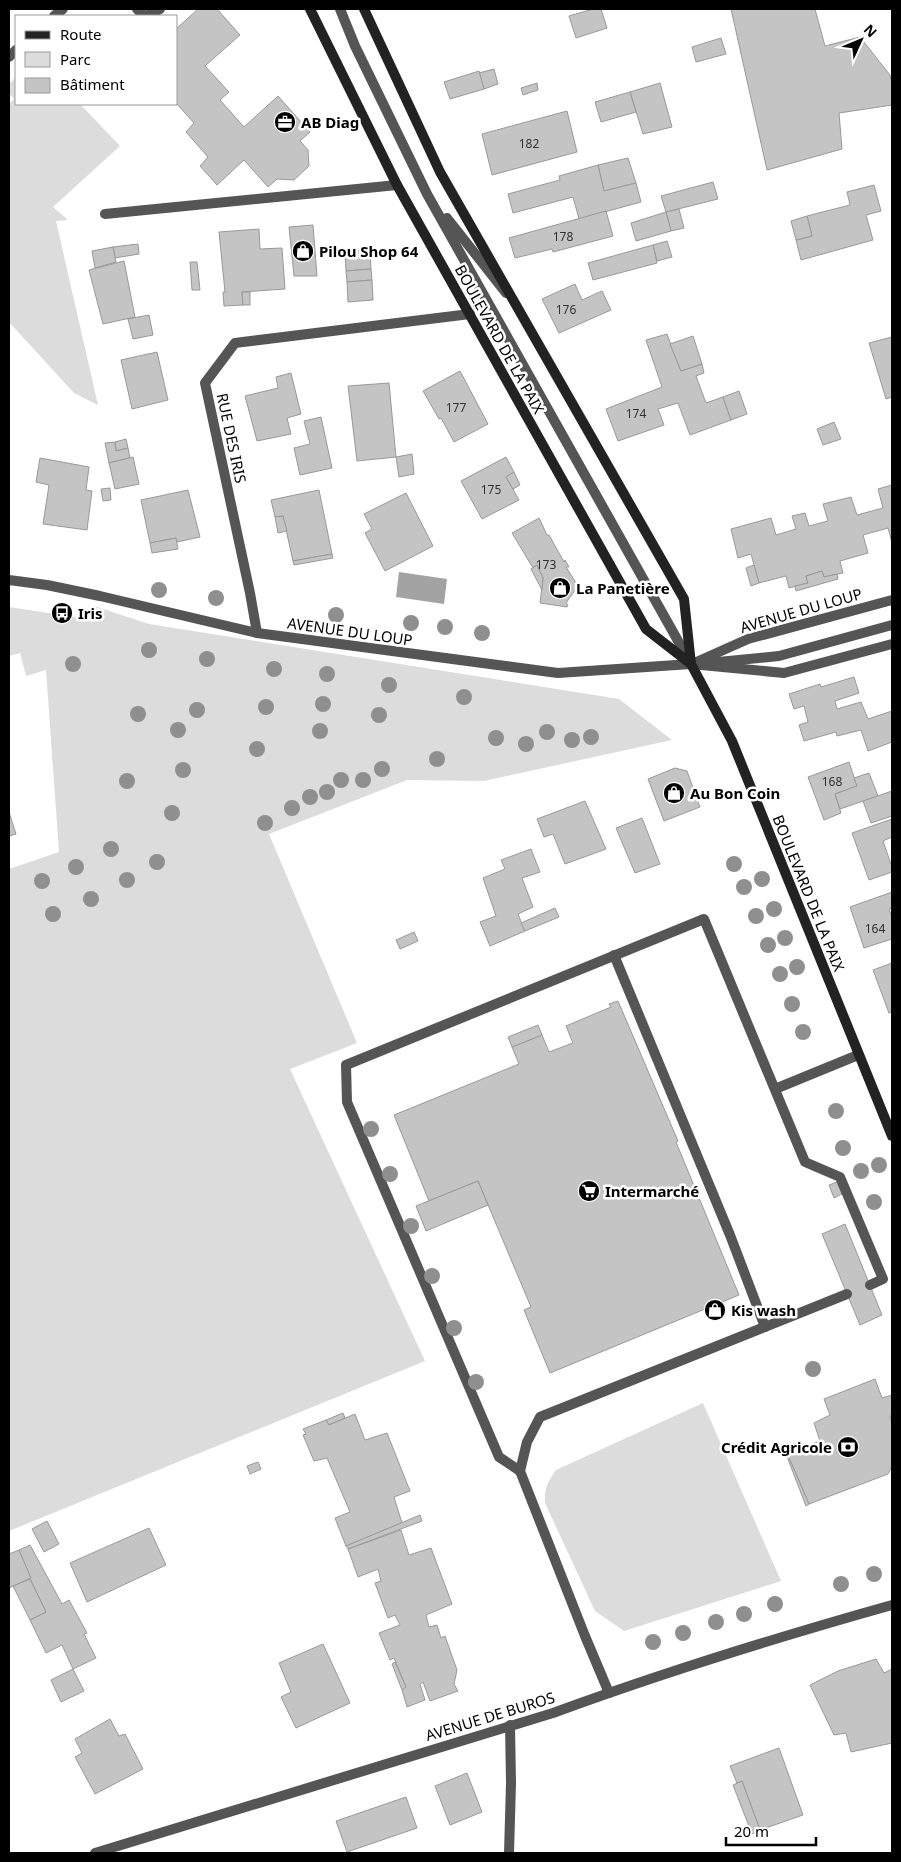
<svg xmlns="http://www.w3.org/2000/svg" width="901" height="1862" viewBox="0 0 901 1862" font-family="'Noto Sans',sans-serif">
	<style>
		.green { fill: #dcdcdc }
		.water { fill: #a3a3a3 }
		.building { fill: #c4c4c4; stroke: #999 }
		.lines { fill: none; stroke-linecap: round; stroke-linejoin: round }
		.service { stroke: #555; stroke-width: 10 }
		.minor { stroke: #555; stroke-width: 10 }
		.tertiary { stroke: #555; stroke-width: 10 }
		.secondary { stroke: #222; stroke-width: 10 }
		.tree { fill: #8f8f8f }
		.labels { text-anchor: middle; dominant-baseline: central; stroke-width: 5; stroke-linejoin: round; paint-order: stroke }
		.number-label { font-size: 12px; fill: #313131 }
		.poi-label { font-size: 15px; font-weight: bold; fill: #000; stroke: #fff; text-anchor: start }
		.street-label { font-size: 15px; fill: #000; stroke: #fff }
	</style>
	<rect width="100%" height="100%" fill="#fff"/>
	<g class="green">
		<polygon points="16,77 16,104 80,104 120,146 53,207 68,220 56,221 98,405 74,393 9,322 9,104 14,99 9,93 9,84"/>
		<polygon points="94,606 149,624 619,699 672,740 484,781 407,780 269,834 357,1043 290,1069 425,1361 9,1531 9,869 59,852 46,670 26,676 20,653 9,656 9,607 87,619 92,622"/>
		<path d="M 703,1403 L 781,1581 L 624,1631 L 595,1611 L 545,1503 C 544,1489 548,1481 556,1470 Z"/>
	</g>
	<polygon class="water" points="399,572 447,579 444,604 396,597"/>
	<g class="building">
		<polygon points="198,9 217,9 240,35 205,66 229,92 220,100 244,127 278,96 310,132 300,141 308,150 309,166 294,180 277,179 268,187 244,160 217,185 200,166 208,157 186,132 194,123 176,103 176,29"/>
		<polygon points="593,9 601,9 607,28 576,38 569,16"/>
		<polygon points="731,9 815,9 825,46 860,37 890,75 892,83 892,105 839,113 842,149 767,170"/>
		<polygon points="721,38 726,54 696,62 692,47"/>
		<polygon points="494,69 498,84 484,89 479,73"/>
		<polygon points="479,71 484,89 450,99 444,82"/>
		<polygon points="537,83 538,90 523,95 521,88"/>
		<polygon points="660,83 672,127 643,134 630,92"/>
		<polygon points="630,92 636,112 601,122 595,102"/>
		<polygon points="567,111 577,152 492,175 482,134"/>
		<polygon points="628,158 636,183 604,191 598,165"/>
		<polygon points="598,165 604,191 636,183 641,202 579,219 573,197 513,213 508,194 560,180 559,176"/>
		<polygon points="713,182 718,199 666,212 661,196"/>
		<polygon points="874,185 881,211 866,215 873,240 801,260 796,240 812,236 807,216 850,205 847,192"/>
		<polygon points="679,209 684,228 671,231 666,212"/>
		<polygon points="606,211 613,236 553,252 552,249 515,258 509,238"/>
		<polygon points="666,212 671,231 636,241 631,223"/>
		<polygon points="807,216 812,236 796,240 791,221"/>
		<polygon points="313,225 317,276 294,276 289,227"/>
		<polygon points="259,229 260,249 282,248 285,289 242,292 243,305 224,306 223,292 225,292 219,232"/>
		<polygon points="667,241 672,257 657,261 653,245"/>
		<polygon points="138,244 139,254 115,258 113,247"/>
		<polygon points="653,245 657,263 593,280 588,263"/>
		<polygon points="113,247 116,262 95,268 92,251"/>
		<polygon points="370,250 371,269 346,271 345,251"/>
		<polygon points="124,261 135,317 103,324 89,270"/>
		<polygon points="190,262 197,262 200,290 192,290"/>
		<polygon points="371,269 372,280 347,282 346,271"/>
		<polygon points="372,280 373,300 348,302 347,282"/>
		<polygon points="575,284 582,300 602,291 611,310 559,333 542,299"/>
		<polygon points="242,292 250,292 250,305 243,305"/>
		<polygon points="149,315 153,335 133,339 128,319"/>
		<polygon points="667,334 681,371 702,364 704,373 696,376 706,403 723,397 731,420 690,435 678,403 658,409 664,425 618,441 606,409 662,387 646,340"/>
		<polygon points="693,336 702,364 681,371 670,344"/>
		<polygon points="892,337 892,397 886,399 869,343"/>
		<polygon points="157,352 168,400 132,409 121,360"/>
		<polygon points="460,371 488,424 454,442 441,418 439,419 423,391"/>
		<polygon points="291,373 301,414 287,418 291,434 257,441 245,396 278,388 276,377"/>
		<polygon points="389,383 396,457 357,461 348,386"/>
		<polygon points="739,391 747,414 731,420 723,397"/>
		<polygon points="321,417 332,468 300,475 294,448 310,444 304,421"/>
		<polygon points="834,422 841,439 823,445 817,429"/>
		<polygon points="126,439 128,448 116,451 115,442"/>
		<polygon points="115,442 116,451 128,448 130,458 109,463 105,443"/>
		<polygon points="412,454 414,474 399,477 396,457"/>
		<polygon points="133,457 139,484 115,489 109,463"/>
		<polygon points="506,457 514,472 506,477 519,500 482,519 461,481"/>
		<polygon points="40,458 89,467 86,490 92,491 87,530 43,524 49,485 36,482"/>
		<polygon points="514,472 520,485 513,489 506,477"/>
		<polygon points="892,485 892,543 888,528 863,535 868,553 840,561 843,573 824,577 822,571 806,576 808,583 789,588 786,576 759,583 751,554 738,558 731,529 771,518 776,535 796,529 792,516 805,513 809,526 828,521 823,504 851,497 857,515 883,508 878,489"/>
		<polygon points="110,488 111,500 103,501 101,489"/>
		<polygon points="188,490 200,537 177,542 176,538 150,543 141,500"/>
		<polygon points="319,490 332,554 293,561 283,516 275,517 271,500"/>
		<polygon points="406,493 433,546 385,571 365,533 372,529 364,514"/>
		<polygon points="283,516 287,531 278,533 275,517"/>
		<polygon points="539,518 547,535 549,535 564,562 565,560 569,567 566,567 578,586 566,603 568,605 567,607 540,603 543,578 537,565 533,568 512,533"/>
		<polygon points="176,538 178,549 152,553 150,543"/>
		<polygon points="332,554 333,558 294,565 293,561"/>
		<polygon points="537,565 543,578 542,590 531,569"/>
		<polygon points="754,565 759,583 751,586 746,568"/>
		<polygon points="822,571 824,577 837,574 838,579 796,591 795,586 808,583 806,576"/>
		<polygon points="854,677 859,693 835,701 837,709 861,702 868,719 892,711 892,742 868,751 861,730 837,736 836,732 804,741 799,725 808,722 804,706 794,709 789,694 820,684 821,687"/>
		<polygon points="849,762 857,786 835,794 841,813 824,820 808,777"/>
		<polygon points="675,768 687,771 700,807 664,821 648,779"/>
		<polygon points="869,773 878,796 840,809 835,794 857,786 854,778"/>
		<polygon points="892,791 892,816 871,823 863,801"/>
		<polygon points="585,801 606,849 565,864 553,834 544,837 537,819"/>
		<polygon points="9,812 16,834 9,836"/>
		<polygon points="642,818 660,864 635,873 616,828"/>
		<polygon points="892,819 892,837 883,841 892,867 892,872 869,880 852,833"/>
		<polygon points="531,849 540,872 522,878 533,907 518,914 525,931 490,946 480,922 496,916 483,878 505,869 501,860"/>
		<polygon points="892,892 892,908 889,909 892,917 892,939 864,948 850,907"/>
		<polygon points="555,908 559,917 525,931 521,923"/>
		<polygon points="414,932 418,941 400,949 396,940"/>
		<polygon points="892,963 892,1012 889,1013 873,970"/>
		<polygon points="618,1001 678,1141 676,1142 739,1295 550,1373 524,1310 531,1307 478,1181 429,1201 394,1115 519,1064 512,1047 542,1035 549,1052 573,1043 566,1026 611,1007 609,1004"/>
		<polygon points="538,1025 542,1035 512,1047 508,1037"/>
		<polygon points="478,1181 488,1205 426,1231 416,1206"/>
		<polygon points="837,1182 842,1194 834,1198 829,1185"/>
		<polygon points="845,1224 882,1315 860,1325 822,1234"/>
		<polygon points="875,1379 882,1398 892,1395 892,1415 890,1416 892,1424 892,1466 888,1474 809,1504 787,1453 820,1441 814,1423 830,1415 824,1399"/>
		<polygon points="343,1413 345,1418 329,1425 326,1420"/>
		<polygon points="355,1414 365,1440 387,1433 410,1491 394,1497 402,1523 346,1546 335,1518 350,1512 327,1458 314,1461 303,1435 306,1434 303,1429 326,1420 329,1425"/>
		<polygon points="787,1453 809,1504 806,1506 786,1454"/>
		<polygon points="258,1462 261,1469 250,1474 247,1466"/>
		<polygon points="420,1515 422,1521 348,1549 346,1546"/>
		<polygon points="47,1521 59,1544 44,1552 32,1529"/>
		<polygon points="149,1528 166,1565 87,1602 70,1563"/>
		<polygon points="401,1530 409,1555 431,1548 452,1604 426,1615 429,1627 437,1625 441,1638 445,1636 457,1670 454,1684 458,1691 430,1701 423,1682 420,1684 425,1700 407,1707 402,1690 406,1687 394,1658 390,1660 379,1633 400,1625 395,1615 388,1618 375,1583 381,1581 378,1569 358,1577 348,1549"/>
		<polygon points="30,1545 62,1604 69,1600 87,1633 84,1634 96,1658 73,1669 62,1645 46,1653 30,1620 46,1612 30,1579 19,1550"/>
		<polygon points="19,1550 31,1578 9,1588 9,1554"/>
		<polygon points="30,1579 46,1612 30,1620 13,1586"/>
		<polygon points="323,1644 350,1703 296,1728 281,1697 291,1692 279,1663"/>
		<polygon points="876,1659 884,1673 892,1669 892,1743 851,1752 846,1733 834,1735 810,1685 838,1671"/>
		<polygon points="395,1662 406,1687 402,1690 392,1664"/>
		<polygon points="73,1669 84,1691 61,1702 51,1680"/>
		<polygon points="110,1719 119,1736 125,1734 143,1769 95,1794 75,1757 82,1753 75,1739"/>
		<polygon points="779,1748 803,1815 760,1830 742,1781 737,1783 730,1766"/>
		<polygon points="467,1773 482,1812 450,1825 435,1786"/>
		<polygon points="742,1781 760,1830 752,1834 733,1785"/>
		<polygon points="406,1797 417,1828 347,1852 336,1821"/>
	</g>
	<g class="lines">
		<g class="service">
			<polyline points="137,9 144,16"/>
			<polyline points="340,9 355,46 427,194 691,664"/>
			<polyline points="54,16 63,9"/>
			<polyline points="146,16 160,9"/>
			<polyline points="9,57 16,50"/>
			<polyline points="105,214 397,185"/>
			<polyline points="447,218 506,293"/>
			<polyline points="708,663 779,656 892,625"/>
			<polyline points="614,955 730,1235 765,1327"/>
			<polyline points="775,1089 858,1055"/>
			<polyline points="520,1471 499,1457 347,1102 346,1065 704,919 805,1162 840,1177 883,1279 870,1285"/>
			<polyline points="609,1693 585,1636 520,1471 527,1442 540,1417 847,1294"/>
		</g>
		<g class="minor">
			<polyline points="257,633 250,593 205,383 235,343 470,314"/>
			<path d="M 95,1853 L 553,1713 C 665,1672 778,1637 892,1605"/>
			<polyline points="509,1853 511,1783 510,1725"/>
		</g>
		<g class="tertiary">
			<polyline points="9,580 47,585 100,596 257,633 558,673 691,664 784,673 892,644"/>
			<polyline points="692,664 748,639 892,600"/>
		</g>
		<g class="secondary">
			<polyline points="310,9 397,185 646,629 691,664"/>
			<polyline points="364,9 440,172 684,599 691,664 732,741 892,1136"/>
		</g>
	</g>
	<g class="tree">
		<circle cx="159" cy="590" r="8"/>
		<circle cx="216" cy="598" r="8"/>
		<circle cx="336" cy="615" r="8"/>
		<circle cx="411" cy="623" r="8"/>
		<circle cx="445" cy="627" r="8"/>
		<circle cx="482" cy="633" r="8"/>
		<circle cx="149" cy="650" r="8"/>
		<circle cx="207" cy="659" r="8"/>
		<circle cx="73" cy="664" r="8"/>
		<circle cx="274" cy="669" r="8"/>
		<circle cx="327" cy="674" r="8"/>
		<circle cx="389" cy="685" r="8"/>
		<circle cx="464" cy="697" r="8"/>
		<circle cx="323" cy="704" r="8"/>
		<circle cx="266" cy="707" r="8"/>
		<circle cx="197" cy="710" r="8"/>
		<circle cx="138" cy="714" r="8"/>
		<circle cx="379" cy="715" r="8"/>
		<circle cx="178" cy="730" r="8"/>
		<circle cx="320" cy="731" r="8"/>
		<circle cx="547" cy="732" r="8"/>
		<circle cx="591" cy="737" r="8"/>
		<circle cx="496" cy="738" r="8"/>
		<circle cx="572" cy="740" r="8"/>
		<circle cx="526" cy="744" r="8"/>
		<circle cx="257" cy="749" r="8"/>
		<circle cx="437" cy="759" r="8"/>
		<circle cx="382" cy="769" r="8"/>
		<circle cx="183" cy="770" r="8"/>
		<circle cx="341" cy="780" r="8"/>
		<circle cx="363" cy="780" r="8"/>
		<circle cx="127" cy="781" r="8"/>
		<circle cx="327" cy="792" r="8"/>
		<circle cx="310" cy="797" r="8"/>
		<circle cx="292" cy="808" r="8"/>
		<circle cx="172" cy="813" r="8"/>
		<circle cx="265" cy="823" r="8"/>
		<circle cx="111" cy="849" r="8"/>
		<circle cx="157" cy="862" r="8"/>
		<circle cx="734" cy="864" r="8"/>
		<circle cx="76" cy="867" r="8"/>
		<circle cx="762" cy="879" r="8"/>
		<circle cx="127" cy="880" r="8"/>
		<circle cx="42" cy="881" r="8"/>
		<circle cx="744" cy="887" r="8"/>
		<circle cx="91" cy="899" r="8"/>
		<circle cx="774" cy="909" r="8"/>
		<circle cx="53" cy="914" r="8"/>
		<circle cx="756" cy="916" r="8"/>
		<circle cx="785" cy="938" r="8"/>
		<circle cx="768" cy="945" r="8"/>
		<circle cx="797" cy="967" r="8"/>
		<circle cx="780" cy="974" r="8"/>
		<circle cx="792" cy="1004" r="8"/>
		<circle cx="803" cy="1032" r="8"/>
		<circle cx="836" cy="1111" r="8"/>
		<circle cx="371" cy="1129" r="8"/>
		<circle cx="843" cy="1148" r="8"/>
		<circle cx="879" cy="1165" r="8"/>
		<circle cx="861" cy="1171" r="8"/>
		<circle cx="390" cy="1174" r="8"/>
		<circle cx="874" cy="1202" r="8"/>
		<circle cx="411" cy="1226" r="8"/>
		<circle cx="432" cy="1276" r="8"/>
		<circle cx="454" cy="1328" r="8"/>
		<circle cx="813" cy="1369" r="8"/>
		<circle cx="476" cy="1382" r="8"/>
		<circle cx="874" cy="1574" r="8"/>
		<circle cx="841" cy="1584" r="8"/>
		<circle cx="775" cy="1604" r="8"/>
		<circle cx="744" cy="1614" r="8"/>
		<circle cx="716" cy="1622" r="8"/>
		<circle cx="683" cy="1633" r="8"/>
		<circle cx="653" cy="1642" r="8"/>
	</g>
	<defs>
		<g id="office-disc" transform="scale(1.125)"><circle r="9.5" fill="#000" stroke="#fff"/><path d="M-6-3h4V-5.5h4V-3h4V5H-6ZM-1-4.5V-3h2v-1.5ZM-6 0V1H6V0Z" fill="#fff"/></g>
		<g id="shop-disc" transform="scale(1.125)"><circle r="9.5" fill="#000" stroke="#fff"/><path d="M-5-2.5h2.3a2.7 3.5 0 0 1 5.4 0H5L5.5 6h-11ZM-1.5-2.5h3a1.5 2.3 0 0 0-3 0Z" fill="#fff"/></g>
		<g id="bus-disc" transform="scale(1.125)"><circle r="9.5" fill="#000" stroke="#fff"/><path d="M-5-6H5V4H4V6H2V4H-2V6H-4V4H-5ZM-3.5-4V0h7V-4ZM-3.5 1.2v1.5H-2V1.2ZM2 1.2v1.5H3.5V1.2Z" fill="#fff"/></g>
		<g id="supermarket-disc" transform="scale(1.125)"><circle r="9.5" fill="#000" stroke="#fff"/><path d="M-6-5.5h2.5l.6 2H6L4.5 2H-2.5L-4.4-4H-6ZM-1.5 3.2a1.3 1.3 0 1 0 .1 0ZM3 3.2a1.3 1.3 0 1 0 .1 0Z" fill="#fff"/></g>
		<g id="bank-disc" transform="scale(1.125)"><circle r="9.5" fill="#000" stroke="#fff"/><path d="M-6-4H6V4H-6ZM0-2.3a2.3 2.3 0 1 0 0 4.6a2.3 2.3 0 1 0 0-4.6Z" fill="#fff"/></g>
	</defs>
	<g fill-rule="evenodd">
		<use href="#office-disc" x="285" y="122"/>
		<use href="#shop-disc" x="303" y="251"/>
		<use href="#shop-disc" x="560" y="588"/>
		<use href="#bus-disc" x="62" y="613"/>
		<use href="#shop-disc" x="674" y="793"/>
		<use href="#supermarket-disc" x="589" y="1191"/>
		<use href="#shop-disc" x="715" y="1310"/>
		<use href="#bank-disc" x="848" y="1447"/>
	</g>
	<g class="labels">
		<g class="number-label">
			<text x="529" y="143">182</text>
			<text x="563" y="236">178</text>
			<text x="566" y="309">176</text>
			<text x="456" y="407">177</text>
			<text x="636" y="413">174</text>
			<text x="491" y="489">175</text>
			<text x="546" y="564">173</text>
			<text x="832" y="781">168</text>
			<text x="875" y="928">164</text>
		</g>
		<g class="poi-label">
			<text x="301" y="122">AB Diag</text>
			<text x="319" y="251">Pilou Shop 64</text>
			<text x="576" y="588">La Panetière</text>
			<text x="78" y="613">Iris</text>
			<text x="690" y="793">Au Bon Coin</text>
			<text x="605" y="1191">Intermarché</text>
			<text x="731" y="1310">Kis wash</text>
			<text x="832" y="1447" text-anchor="end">Crédit Agricole</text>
		</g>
		<g class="street-label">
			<text transform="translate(500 339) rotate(61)">BOULEVARD DE LA PAIX</text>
			<text transform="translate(232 438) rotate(78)">RUE DES IRIS</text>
			<text transform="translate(801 610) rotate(-16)">AVENUE DU LOUP</text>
			<text transform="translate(350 631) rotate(8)">AVENUE DU LOUP</text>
			<text transform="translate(809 893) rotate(68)">BOULEVARD DE LA PAIX</text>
			<text transform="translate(490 1716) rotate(-17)">AVENUE DE BUROS</text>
		</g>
	</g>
	<rect width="901" height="1862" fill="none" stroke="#000000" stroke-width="20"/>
	<rect x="15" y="15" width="162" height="90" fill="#ffffff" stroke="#999999"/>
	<rect x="25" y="31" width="25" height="8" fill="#222222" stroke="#999999"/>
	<text x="60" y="40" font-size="15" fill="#000000">Route</text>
	<rect x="25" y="52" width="25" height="15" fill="#dcdcdc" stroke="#999999"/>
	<text x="60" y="65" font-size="15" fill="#000000">Parc</text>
	<rect x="25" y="78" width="25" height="15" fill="#c4c4c4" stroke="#999999"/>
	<text x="60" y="90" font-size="15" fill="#000000">Bâtiment</text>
	<g transform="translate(861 40) rotate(46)" stroke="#ffffff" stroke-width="4" paint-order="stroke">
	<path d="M0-4L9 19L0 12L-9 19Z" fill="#000000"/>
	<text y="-8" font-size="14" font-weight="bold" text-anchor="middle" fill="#000000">N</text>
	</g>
	<path d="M726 1837v8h90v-8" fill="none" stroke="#000000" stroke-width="2.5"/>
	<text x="734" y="1837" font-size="15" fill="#000000" stroke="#ffffff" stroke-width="4" paint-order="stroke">20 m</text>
</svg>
